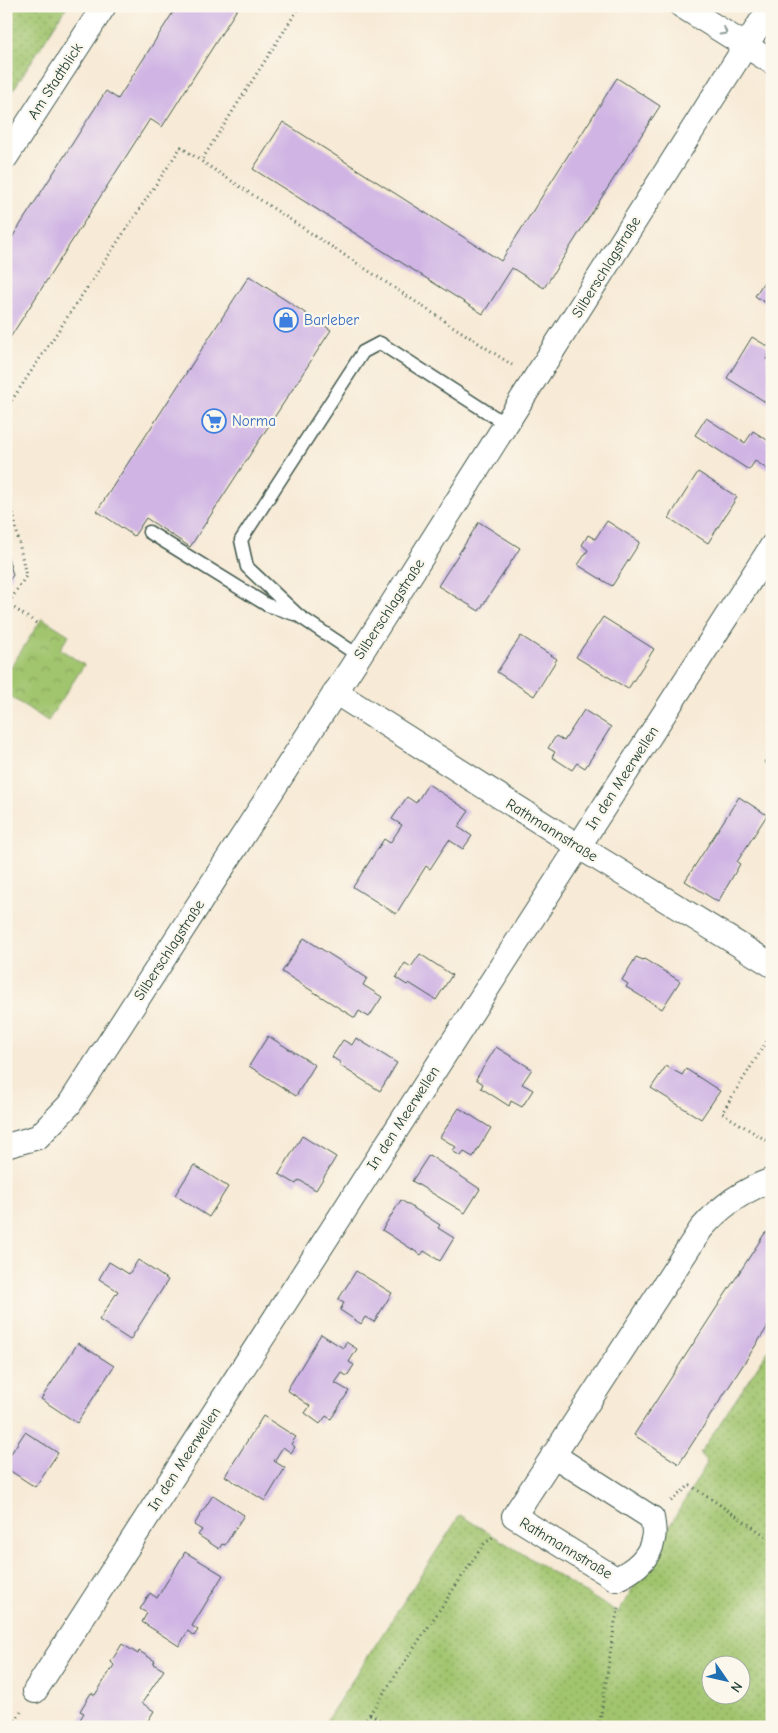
<svg xmlns="http://www.w3.org/2000/svg" width="778" height="1733" viewBox="0 0 778 1733" font-family="'Comic Neue',sans-serif">
	<style>
		.grass { fill: url(#grass-dots); stroke: #608151; fill-rule: evenodd }
		.park { fill: url(#park-crowns); stroke: #608151 }
		.building { fill: #d0b5e4 }
		.lines { fill: none; stroke-linecap: round; stroke-linejoin: round }
		.service-casing { stroke: #3f574c; stroke-width: 15 }
		.minor-casing { stroke: #3f574c; stroke-width: 26 }
		.path { stroke: #3f574c; stroke-width: 3; stroke-dasharray: 1 4; stroke-linecap: butt }
		.service { stroke: #fff; stroke-width: 12 }
		.minor { stroke: #fff; stroke-width: 24 }
		.oneway { stroke: #8f9e9a }
		.labels { text-anchor: middle; dominant-baseline: central; stroke-width: 4.5; stroke-linejoin: round; paint-order: stroke }
		.street-label { font-size: 15px; fill: #1f3d34; stroke: #fbf7ec }
		.shop-label { font-size: 15px; fill: #366cbe; stroke: #fbf7ec; text-anchor: start }
	</style>
	<defs>
		<pattern id="grass-dots" width="8" height="8" patternUnits="userSpaceOnUse" patternTransform="scale(1.25)"><rect width="8" height="8" fill="#a1c56e"/><path d="M2 2h.1M6 6h.1" fill="none" stroke="#83a15b" stroke-width="1.8" stroke-linecap="round"/></pattern>
		<pattern id="park-crowns" width="20" height="18" patternUnits="userSpaceOnUse" patternTransform="scale(1.25)"><rect width="20" height="18" fill="#a1c56e"/><path d="M2 6a3 3 0 1 1 6 0M12 15a3 3 0 1 1 6 0" fill="none" stroke="#83a15b"/></pattern>
	</defs>
	<rect width="100%" height="100%" fill="#fbf7ec"/>
	<filter id="ink" filterUnits="userSpaceOnUse"><feTurbulence type="fractalNoise" baseFrequency=".02" numOctaves="2"/><feDisplacementMap in="SourceGraphic" scale="10" xChannelSelector="R" yChannelSelector="G"/><feConvolveMatrix kernelMatrix="1 2 1 2 8 2 1 2 1" color-interpolation-filters="sRGB"/></filter>
	<filter id="wash" filterUnits="userSpaceOnUse"><feTurbulence type="fractalNoise" baseFrequency=".0096" numOctaves="4" result="noise"/><feDisplacementMap in="SourceGraphic" scale="20" xChannelSelector="R" yChannelSelector="G"/><feGaussianBlur stdDeviation="1.12" result="paint"/><feColorMatrix in="noise" values="0 0 0 0 0 0 0 0 0 0 0 0 0 0 0 0 0 1.4 0 .05"/><feComposite in="paint" operator="in"/></filter>
	<g filter="url(#wash)">
		<rect width="100%" height="100%" fill="#f7ead6"/>
		<g class="grass">
			<polygon points="6,6 67,6 6,101"/>
			<path d="M 772,1345 L 772,1727 L 322,1727 L 460,1515 L 618,1613 L 707,1463 L 700,1453 ZM 710,1666 L 740,1666 L 740,1696 L 710,1696 Z"/>
		</g>
		<polygon class="park" points="42,618 69,635 60,649 84,665 48,721 6,694 6,675"/>
		<g id="blocks">
			<g class="building">
				<polygon points="177,6 239,6 162,127 150,119 6,344 6,247 106,91 118,99"/>
				<polygon points="617,78 660,106 544,288 512,268 483,314 253,169 283,122 501,261"/>
				<polygon points="772,269 772,307 755,296"/>
				<polygon points="249,276 331,330 190,547 146,518 134,536 97,511"/>
				<polygon points="752,337 772,349 766,359 772,363 772,406 727,378"/>
				<polygon points="706,418 745,443 753,431 772,443 772,472 755,461 749,470 695,435"/>
				<polygon points="698,472 737,497 708,543 669,518"/>
				<polygon points="607,521 640,542 612,586 578,565 588,550 582,545 588,535 595,539"/>
				<polygon points="479,522 520,548 479,611 438,586"/>
				<polygon points="6,550 13,575 6,585"/>
				<polygon points="603,617 654,649 628,689 576,657"/>
				<polygon points="521,636 557,659 534,696 497,672"/>
				<polygon points="584,710 611,727 585,768 577,763 572,770 552,757 555,752 548,748 556,736 564,741"/>
				<polygon points="772,751 772,767 764,762"/>
				<polygon points="428,784 469,811 458,827 472,836 463,849 449,840 430,869 426,866 396,914 353,887 384,839 390,843 402,825 392,819 407,797 416,803"/>
				<polygon points="739,797 767,815 737,862 740,864 718,902 685,881"/>
				<polygon points="304,938 367,978 363,985 382,997 369,1017 359,1011 355,1018 282,972"/>
				<polygon points="420,954 452,975 436,1000 409,983 407,985 396,978 405,963 411,967"/>
				<polygon points="636,957 643,960 644,959 680,981 662,1009 626,987 628,984 622,980"/>
				<polygon points="268,1036 315,1065 296,1096 249,1066"/>
				<polygon points="356,1038 397,1063 380,1091 339,1065 341,1063 332,1057 343,1040 352,1045"/>
				<polygon points="496,1047 532,1069 522,1084 533,1090 522,1107 511,1101 509,1106 481,1088 483,1084 476,1079"/>
				<polygon points="666,1066 682,1075 686,1069 720,1091 701,1119 651,1088"/>
				<polygon points="459,1108 491,1128 473,1157 464,1152 461,1156 452,1151 456,1147 440,1137"/>
				<polygon points="302,1136 336,1157 316,1190 299,1180 296,1184 279,1174"/>
				<polygon points="429,1155 480,1189 465,1213 412,1181"/>
				<polygon points="194,1165 228,1187 209,1217 175,1195"/>
				<polygon points="401,1200 440,1225 438,1228 454,1238 440,1261 424,1251 421,1255 382,1230"/>
				<polygon points="772,1232 772,1320 679,1464 634,1435 765,1233"/>
				<polygon points="138,1260 168,1280 130,1340 99,1320 118,1291 99,1279 109,1262 129,1274"/>
				<polygon points="356,1271 392,1293 374,1322 365,1317 361,1324 340,1310 344,1303 338,1300"/>
				<polygon points="321,1334 343,1348 346,1342 357,1349 349,1362 354,1365 347,1376 342,1373 335,1383 349,1391 331,1419 326,1416 320,1424 305,1413 310,1406 287,1390"/>
				<polygon points="78,1343 114,1366 77,1423 41,1399"/>
				<polygon points="263,1416 296,1437 291,1444 295,1447 291,1453 283,1447 274,1461 285,1468 265,1501 225,1476"/>
				<polygon points="25,1432 58,1453 35,1487 6,1468 6,1461"/>
				<polygon points="213,1495 244,1515 225,1545 222,1544 219,1549 198,1535 202,1530 194,1525"/>
				<polygon points="185,1552 223,1575 192,1626 198,1630 194,1636 188,1631 179,1646 142,1622 147,1613 140,1609 150,1593 157,1598"/>
				<polygon points="122,1644 138,1654 139,1651 155,1661 153,1664 164,1670 142,1703 154,1711 144,1727 89,1727 79,1721 84,1713 80,1711 91,1693 95,1695 114,1665 111,1662"/>
			</g>
		</g>
	</g>
	<g filter="url(#ink)">
		<use href="#blocks" fill-opacity="0" stroke="#3f574c" stroke-width="1"/>
		<g class="lines">
			<g class="service-casing">
				<g id="service">
					<polyline points="149,532 267,605 294,614"/>
					<polyline points="359,656 299,616 247,567 241,540 363,352 380,343 507,425"/>
				</g>
			</g>
			<g class="minor-casing">
				<g id="minor">
					<polyline points="682,6 772,62"/>
					<polyline points="6,157 104,6"/>
					<polyline points="335,692 578,846 772,965"/>
					<polyline points="6,1146 38,1137 69,1105 359,656 771,6"/>
					<path d="M 553,1455 L 652,1518 C 653,1524 655,1533 653,1539 C 650,1559 633,1571 616,1579 L 514,1516 L 701,1229 C 720,1207 743,1190 772,1180"/>
					<polyline points="35,1691 772,546"/>
				</g>
			</g>
			<g class="path">
				<polyline points="300,6 201,161 512,365"/>
				<polyline points="6,409 181,147 201,161"/>
				<polyline points="6,479 26,576 8,604 39,625"/>
				<polyline points="772,1033 722,1113 772,1144"/>
				<polyline points="671,1501 690,1485 772,1540"/>
				<polyline points="6,1714 25,1727"/>
				<polyline points="370,1714 391,1727"/>
				<polyline points="15,1721 21,1712"/>
				<polyline points="361,1727 483,1545 495,1535"/>
				<polyline points="599,1727 615,1622 620,1604"/>
			</g>
			<use href="#service" class="service"/>
			<use href="#minor" class="minor"/>
		</g>
		<defs><path id="oneway-chevron" d="M-2-3.5L2.5 0L-2 3.5" fill="none" stroke-width="1.6" stroke-linecap="round" stroke-linejoin="round" transform="scale(1.25)"/></defs>
		<use class="oneway" href="#oneway-chevron" transform="translate(724 32) rotate(31)"/>
	</g>
	<defs>
		<g id="shop-ring" transform="scale(1.25)"><circle r="9.5" fill="#fbf7ec" stroke="#3f7fe0" stroke-width="1.5"/><path d="M-5-2.5h2.3a2.7 3.5 0 0 1 5.4 0H5L5.5 6h-11ZM-1.5-2.5h3a1.5 2.3 0 0 0-3 0Z" fill="#3f7fe0"/></g>
		<g id="supermarket-ring" transform="scale(1.25)"><circle r="9.5" fill="#fbf7ec" stroke="#3f7fe0" stroke-width="1.5"/><path d="M-6-5.5h2.5l.6 2H6L4.5 2H-2.5L-4.4-4H-6ZM-1.5 3.2a1.3 1.3 0 1 0 .1 0ZM3 3.2a1.3 1.3 0 1 0 .1 0Z" fill="#3f7fe0"/></g>
	</defs>
	<g fill-rule="evenodd">
		<use href="#shop-ring" x="286" y="320"/>
		<use href="#supermarket-ring" x="214" y="421"/>
	</g>
	<g class="labels">
		<g class="street-label">
			<text transform="translate(55 81) rotate(-57)">Am Stadtblick</text>
			<text transform="translate(606 267) rotate(-58)">Silberschlagstraße</text>
			<text transform="translate(389 609) rotate(-57)">Silberschlagstraße</text>
			<text transform="translate(622 778) rotate(-57)">In den Meerwellen</text>
			<text transform="translate(552 830) rotate(32)">Rathmannstraße</text>
			<text transform="translate(169 950) rotate(-57)">Silberschlagstraße</text>
			<text transform="translate(403 1118) rotate(-57)">In den Meerwellen</text>
			<text transform="translate(184 1459) rotate(-57)">In den Meerwellen</text>
			<text transform="translate(566 1548) rotate(31)">Rathmannstraße</text>
		</g>
		<g class="shop-label">
			<text x="304" y="320">Barleber</text>
			<text x="232" y="421">Norma</text>
		</g>
	</g>
	<rect width="778" height="1733" fill="none" stroke="#fbf7ec" stroke-width="25"/>
	<g transform="translate(726 1680) rotate(124)"><circle r="24" fill="#fbf7ec" stroke="#a3ada2"/>
	<path d="M0-4L9 19L0 12L-9 19Z" fill="#1f6fb2"/>
	<text y="-8" font-size="14" font-weight="bold" text-anchor="middle" fill="#1f3d34">N</text>
	</g>
</svg>
